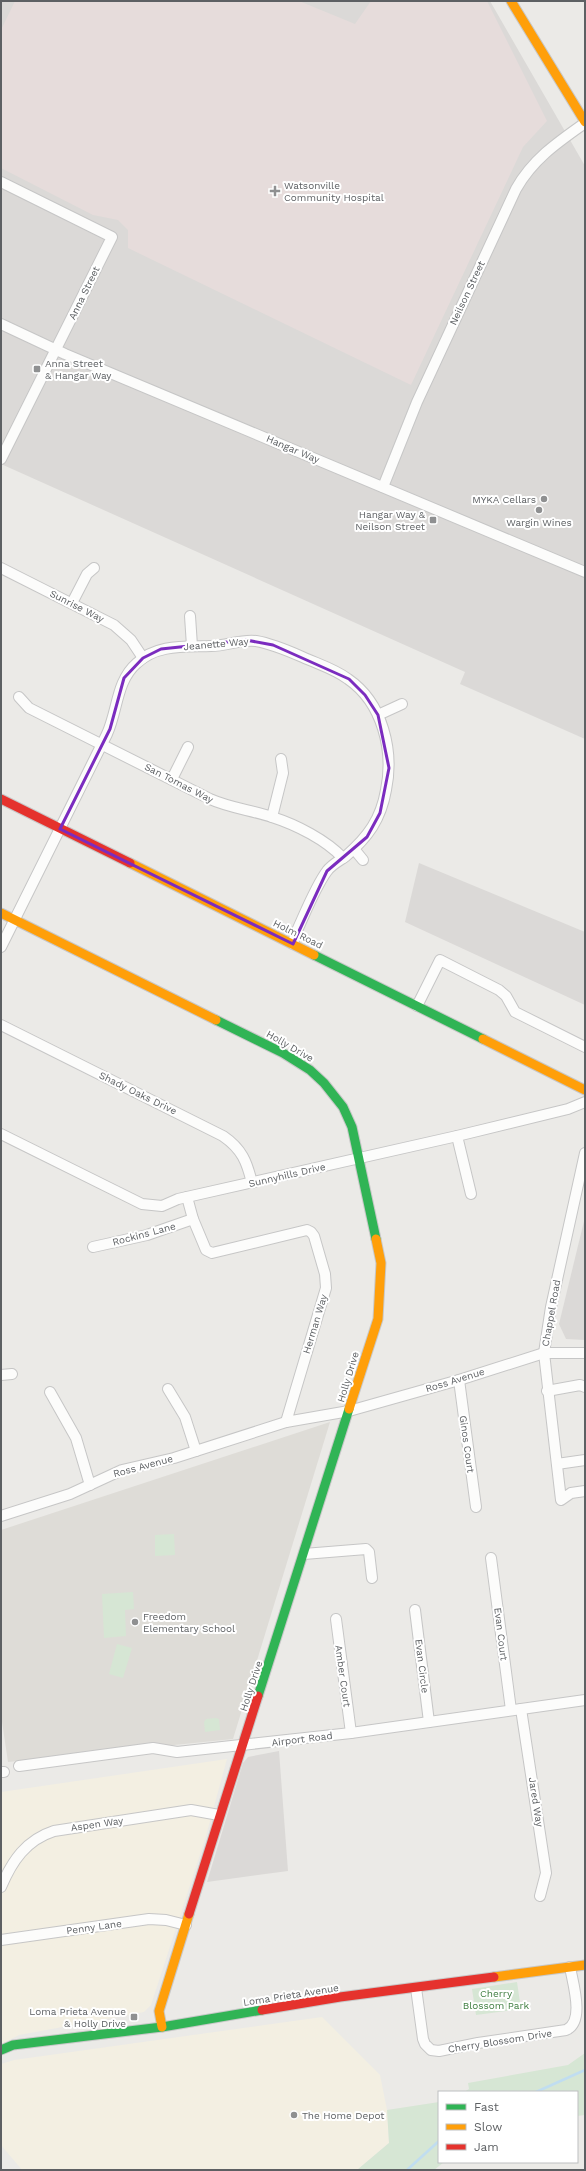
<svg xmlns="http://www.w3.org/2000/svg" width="586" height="2171" viewBox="0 0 586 2171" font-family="'Work Sans',sans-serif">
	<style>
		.commercial { fill: #f3efe2 }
		.industrial { fill: #dbd9d7 }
		.education { fill: #dedcd7 }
		.medical { fill: #e6dcdb }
		.green { fill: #d6e6d4 }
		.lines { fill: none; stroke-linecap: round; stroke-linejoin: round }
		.stream { stroke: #c0ddf0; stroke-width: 2.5 }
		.street-casing { stroke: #c6c6c6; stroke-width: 12 }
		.fast-casing { stroke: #c8c8c8; stroke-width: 11 }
		.slow-casing { stroke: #c8c8c8; stroke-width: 11 }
		.jam-casing { stroke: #c8c8c8; stroke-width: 11 }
		.street { stroke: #fcfcfb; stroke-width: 10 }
		.fast { stroke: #30b455; stroke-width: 9 }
		.slow { stroke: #ff9f0a; stroke-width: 9 }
		.jam { stroke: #e5322d; stroke-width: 9 }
		.marked { fill: none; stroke: #7b2cbf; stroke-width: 3; stroke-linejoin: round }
		.poi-dot { fill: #8f9091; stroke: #fff; stroke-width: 1.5 }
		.labels { text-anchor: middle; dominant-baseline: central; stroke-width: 4; stroke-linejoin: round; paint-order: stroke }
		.poi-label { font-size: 10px; fill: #5d6063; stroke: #fff; text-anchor: start }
		.street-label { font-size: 10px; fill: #5d6063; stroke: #fff }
		.park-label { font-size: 10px; fill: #407f42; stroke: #fff }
	</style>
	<rect width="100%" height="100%" fill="#ebeae7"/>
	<g class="commercial">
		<polygon points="227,1759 206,1836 151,2005 144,2012 19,2035 1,2044 1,1792"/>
		<polygon points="322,2017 380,2075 387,2110 389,2143 357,2170 22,2170 1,2145 1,2064 14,2060"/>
	</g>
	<g class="industrial">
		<polygon points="1,1 490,1 585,166 585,739 460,684 465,672 1,464"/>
		<polygon points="419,863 585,932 585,1005 405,922"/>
		<polygon points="585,1217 585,1340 566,1339 559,1324"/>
		<polygon points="279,1751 288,1871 207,1882 243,1763 248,1757"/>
	</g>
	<polygon class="education" points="330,1422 233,1739 8,1762 1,1715 1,1530"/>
	<polygon class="medical" points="15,1 299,1 355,24 371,1 487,1 547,121 523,147 411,385 128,248 128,230 118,220 93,215 1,168 1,30"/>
	<g class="green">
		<polygon points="174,1534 175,1555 155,1556 155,1535"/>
		<polygon points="133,1592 134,1609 125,1610 126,1636 104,1638 102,1594"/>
		<polygon points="117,1644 132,1648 123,1678 109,1674"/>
		<polygon points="216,1718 219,1719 220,1730 205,1732 204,1722 206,1719"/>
		<polygon points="517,1982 521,2009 476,2015 472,1989"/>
		<polygon points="585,2053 585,2115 577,2116 577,2092 464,2092 469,2089 468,2083 568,2065"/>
		<polygon points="439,2102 439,2162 444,2162 434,2170 357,2170 389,2143 387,2110"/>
	</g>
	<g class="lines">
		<g class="stream">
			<polyline points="536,2092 585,2070"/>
			<polyline points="407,2170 439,2141"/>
		</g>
		<g class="street-casing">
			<g id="street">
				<polyline points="1,182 112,237 1,459"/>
				<polyline points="1,324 65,354 585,572"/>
				<path d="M 383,487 L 417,402 L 516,189 C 533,159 558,142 585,123"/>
				<polyline points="1,568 114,625 131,640 143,658"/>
				<polyline points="72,603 87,574 94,568"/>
				<polyline points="190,616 192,646"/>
				<path d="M 19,697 L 29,708 L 210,799 C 230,808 251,810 272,817 C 297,825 326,840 343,858"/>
				<polyline points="378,715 402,704"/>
				<polyline points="172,779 188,747"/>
				<polyline points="272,817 283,773 281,759"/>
				<polyline points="354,849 363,860"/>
				<path d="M 1,947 L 107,734 C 118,710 116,681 137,663 C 157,644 185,647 211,646 C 227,646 241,639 256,641 C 274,644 291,652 307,659 C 321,665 336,670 348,679 C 383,703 394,751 386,790 C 381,819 368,837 346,856 C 341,860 332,864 327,871 C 315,887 304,916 295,935 L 293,944"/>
				<polyline points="417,1006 440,960 499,990 506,996 515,1012 585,1047"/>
				<path d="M 1,1025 L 223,1136 C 242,1149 247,1162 252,1183"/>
				<polyline points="1,1134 142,1204 162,1206 178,1199 457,1136 568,1109 585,1102"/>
				<polyline points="457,1136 471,1194"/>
				<polyline points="585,1153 551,1307 544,1353 561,1500 571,1493 585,1491"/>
				<polyline points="187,1197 193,1219 206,1250 212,1253 307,1230 311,1232 314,1236 325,1274 326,1288 286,1422 349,1411 459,1380 544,1353 585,1353"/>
				<polyline points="93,1247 147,1235 193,1219"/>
				<polyline points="1,1375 12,1374"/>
				<polyline points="459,1380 476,1507"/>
				<polyline points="168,1389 185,1417 196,1451"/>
				<polyline points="547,1391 580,1385 585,1387"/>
				<polyline points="50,1392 76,1438 90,1485"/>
				<polyline points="557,1464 585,1460"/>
				<polyline points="1,1516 70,1494 122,1470 174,1458 286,1422"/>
				<polyline points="304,1554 366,1549 369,1552 372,1578"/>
				<polyline points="491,1558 511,1710"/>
				<polyline points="415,1610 429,1722"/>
				<polyline points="336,1619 351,1733"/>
				<polyline points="521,1709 546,1873 540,1896"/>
				<polyline points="19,1766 153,1748 177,1752 351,1733 585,1700"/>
				<polyline points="1,1772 4,1772"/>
				<path d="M 1,1887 C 12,1861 26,1840 54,1831 L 191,1810 L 219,1815"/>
				<polyline points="1,1940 149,1919 166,1920 186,1925"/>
				<path d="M 416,1988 L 423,2039 L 425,2044 L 431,2050 L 439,2051 L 478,2043 L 566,2030 C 585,2022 573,1984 570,1967"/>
			</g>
		</g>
		<g class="fast-casing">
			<g id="fast">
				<polyline points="314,955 483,1039"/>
				<polyline points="216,1020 283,1053 310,1070 324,1083 343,1107 352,1127 376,1239"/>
				<polyline points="258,1696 349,1409"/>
				<polyline points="1,2050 13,2045 162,2027 262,2010"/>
			</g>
		</g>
		<g class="slow-casing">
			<g id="slow">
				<polyline points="511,1 585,122"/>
				<polyline points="130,863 314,955"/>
				<polyline points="1,913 216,1020"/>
				<polyline points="483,1039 585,1090"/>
				<polyline points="349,1409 378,1319 381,1263 376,1239"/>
				<polyline points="494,1977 585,1965"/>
				<polyline points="162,2027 159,2011 189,1914"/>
			</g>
		</g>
		<g class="jam-casing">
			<g id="jam">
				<polyline points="1,799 130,863"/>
				<polyline points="189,1914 258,1696"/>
				<polyline points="262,2010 340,1997 494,1977"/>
			</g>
		</g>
		<use href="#street" class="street"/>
		<use href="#fast" class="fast"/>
		<use href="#slow" class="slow"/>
		<use href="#jam" class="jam"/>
	</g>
	<path class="marked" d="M 246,640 L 273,645 L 349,679 L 365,695 L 378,715 L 389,768 L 380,813 L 367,837 L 327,871 L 293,944 L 60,829 L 110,729 L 124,678 L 143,658 L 161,649 Z"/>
	<g class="poi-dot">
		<path d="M273 185h4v4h4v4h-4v4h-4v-4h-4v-4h4z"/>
		<rect x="33" y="365" width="8" height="8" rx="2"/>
		<circle cx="544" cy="499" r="4"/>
		<circle cx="539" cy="510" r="4"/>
		<rect x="429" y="516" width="8" height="8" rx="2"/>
		<circle cx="135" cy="1622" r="4"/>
		<rect x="130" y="2013" width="8" height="8" rx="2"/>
		<circle cx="294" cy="2115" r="4"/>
	</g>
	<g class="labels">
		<g class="poi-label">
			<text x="284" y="185">Watsonville<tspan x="284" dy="12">Community Hospital</tspan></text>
			<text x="45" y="363">Anna Street<tspan x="45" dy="12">&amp; Hangar Way</tspan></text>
			<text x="536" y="499" text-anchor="end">MYKA Cellars</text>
			<text x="425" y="514" text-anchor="end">Hangar Way &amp;<tspan x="425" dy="12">Neilson Street</tspan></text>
			<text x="539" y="522" text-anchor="middle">Wargin Wines</text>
			<text x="143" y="1616">Freedom<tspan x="143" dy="12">Elementary School</tspan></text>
			<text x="126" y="2011" text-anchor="end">Loma Prieta Avenue<tspan x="126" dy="12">&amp; Holly Drive</tspan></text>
			<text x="302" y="2115">The Home Depot</text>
		</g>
		<g class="street-label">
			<text transform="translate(84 293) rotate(-64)">Anna Street</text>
			<text transform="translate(467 293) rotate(-65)">Neilson Street</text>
			<text transform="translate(293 449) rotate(23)">Hangar Way</text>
			<text transform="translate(77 606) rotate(27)">Sunrise Way</text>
			<text transform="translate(216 644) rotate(-5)">Jeanette Way</text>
			<text transform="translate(179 783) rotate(27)">San Tomas Way</text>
			<text transform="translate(298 934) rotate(26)">Holm Road</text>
			<text transform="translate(290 1046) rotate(30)">Holly Drive</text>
			<text transform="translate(138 1093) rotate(26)">Shady Oaks Drive</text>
			<text transform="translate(287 1175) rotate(-13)">Sunnyhills Drive</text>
			<text transform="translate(144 1234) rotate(-15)">Rockins Lane</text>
			<text transform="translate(551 1313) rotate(-80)">Chappel Road</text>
			<text transform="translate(315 1324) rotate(-73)">Herman Way</text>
			<text transform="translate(348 1377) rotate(-73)">Holly Drive</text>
			<text transform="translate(455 1380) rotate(-17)">Ross Avenue</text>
			<text transform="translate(467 1444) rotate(82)">Ginos Court</text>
			<text transform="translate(143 1466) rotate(-15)">Ross Avenue</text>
			<text transform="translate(501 1634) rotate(83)">Evan Court</text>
			<text transform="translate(422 1666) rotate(83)">Evan Circle</text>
			<text transform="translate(343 1676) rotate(82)">Amber Court</text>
			<text transform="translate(251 1686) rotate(-72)">Holly Drive</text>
			<text transform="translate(302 1739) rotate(-7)">Airport Road</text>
			<text transform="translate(536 1802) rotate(81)">Jared Way</text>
			<text transform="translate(97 1824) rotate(-8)">Aspen Way</text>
			<text transform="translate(94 1927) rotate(-8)">Penny Lane</text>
			<text transform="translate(291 1995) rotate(-9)">Loma Prieta Avenue</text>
			<text transform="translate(500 2041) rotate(-9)">Cherry Blossom Drive</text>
		</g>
		<g class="park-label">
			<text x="496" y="1993">Cherry<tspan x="496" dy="12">Blossom Park</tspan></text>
		</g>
	</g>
	<rect width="586" height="2171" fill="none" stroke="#5d6063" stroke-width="4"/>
	<rect x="438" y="2091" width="140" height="72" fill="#ffffff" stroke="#bebfc1"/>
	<rect x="446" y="2104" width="20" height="6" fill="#30b455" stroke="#bebfc1"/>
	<text x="474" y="2111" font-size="12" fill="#5d6063">Fast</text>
	<rect x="446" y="2124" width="20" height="6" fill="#ff9f0a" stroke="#bebfc1"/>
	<text x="474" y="2131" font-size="12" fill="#5d6063">Slow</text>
	<rect x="446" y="2144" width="20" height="6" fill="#e5322d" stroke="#bebfc1"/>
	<text x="474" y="2151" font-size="12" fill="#5d6063">Jam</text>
</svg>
